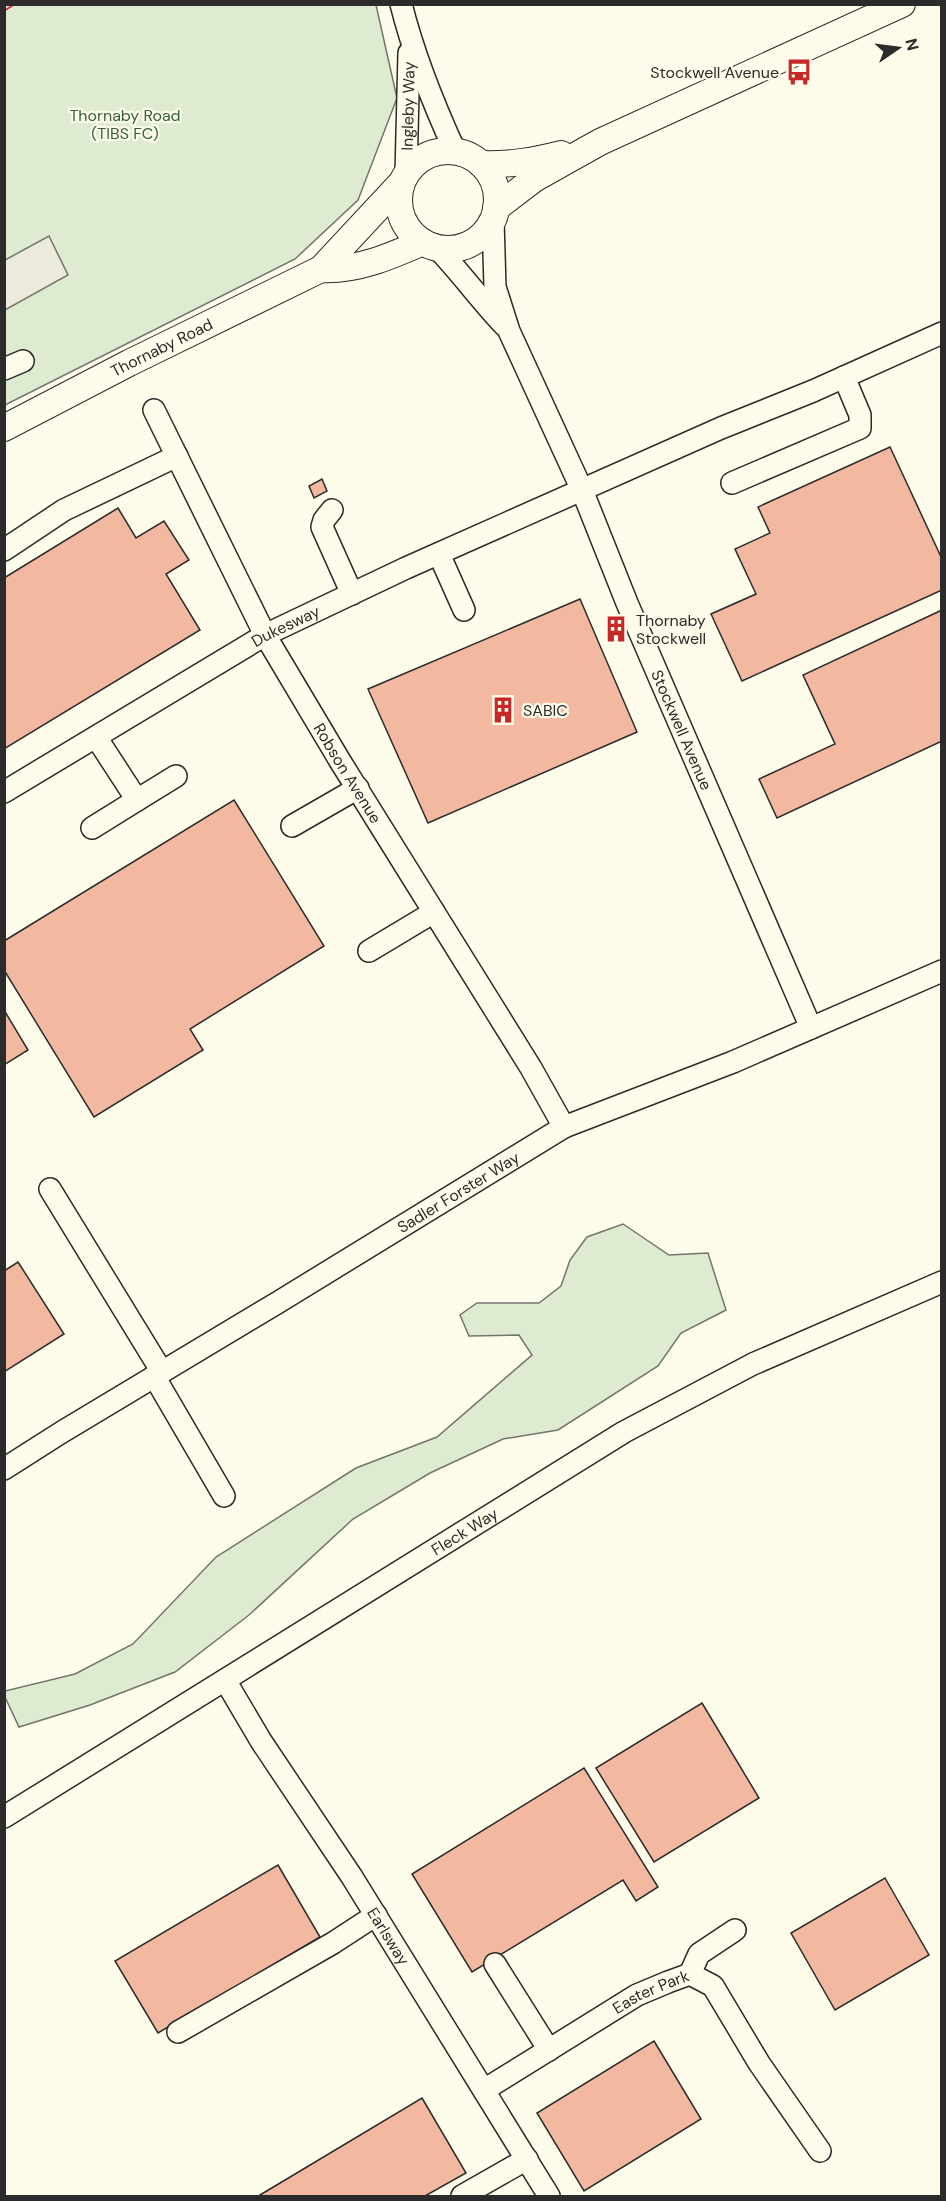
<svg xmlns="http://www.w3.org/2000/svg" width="946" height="2201" viewBox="0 0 946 2201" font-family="'DM Sans',sans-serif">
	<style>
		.green { fill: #deebd1; stroke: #74746e; stroke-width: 1.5 }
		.parking { fill: #eceadb; stroke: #74746e; stroke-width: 1.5 }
		.building { fill: #f2b8a0; stroke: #2b2b2b; stroke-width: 1.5 }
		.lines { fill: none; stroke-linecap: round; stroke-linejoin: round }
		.minor-casing { stroke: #2b2b2b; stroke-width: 24 }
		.major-casing { stroke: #2b2b2b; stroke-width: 28 }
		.minor { stroke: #fdfbea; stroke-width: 21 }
		.major { stroke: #fdfbea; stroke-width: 26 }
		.power { stroke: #c62828; stroke-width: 1.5; stroke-dasharray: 21 4.5 3 4.5; stroke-linecap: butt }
		.labels { text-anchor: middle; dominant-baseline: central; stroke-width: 4.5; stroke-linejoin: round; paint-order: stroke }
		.poi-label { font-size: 16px; fill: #2b2b2b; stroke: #fdfbea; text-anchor: start }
		.street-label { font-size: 16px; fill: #2b2b2b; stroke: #fdfbea }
		.park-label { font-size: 16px; fill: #34623c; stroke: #fdfbea }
	</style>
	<rect width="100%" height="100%" fill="#fdfbea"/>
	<g class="green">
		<polygon points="5,5 376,5 397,98 358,200 295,259 5,405"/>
		<polygon points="623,1224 669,1255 708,1253 726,1310 681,1333 658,1366 558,1430 503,1439 430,1473 353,1519 249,1615 175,1672 90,1705 19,1727 5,1697 5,1691 75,1674 133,1644 216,1557 356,1468 437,1437 532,1355 519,1335 469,1336 460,1315 477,1303 539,1303 561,1286 570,1260 587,1237"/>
	</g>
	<polygon class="parking" points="49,236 68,275 5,310 5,260"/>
	<g class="building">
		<polygon points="890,447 942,559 942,590 742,681 711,614 756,594 735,549 770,533 758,507"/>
		<polygon points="322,479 327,491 314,498 309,486"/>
		<polygon points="118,508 136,538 164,521 189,560 166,574 200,630 4,749 4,578"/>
		<polygon points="580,599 637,732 428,823 368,689"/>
		<polygon points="942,610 942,741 777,818 759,779 835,744 803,675"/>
		<polygon points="618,620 624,634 613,638 608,625"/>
		<polygon points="234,800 324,946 190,1029 203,1050 94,1117 4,970 4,941"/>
		<polygon points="4,1010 28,1050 4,1065"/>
		<polygon points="18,1262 64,1334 4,1372 4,1271"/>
		<polygon points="702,1703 759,1798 654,1862 596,1768"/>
		<polygon points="584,1768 658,1887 636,1901 623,1880 472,1972 412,1874"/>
		<polygon points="278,1865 320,1937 158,2033 115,1961"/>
		<polygon points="885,1878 929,1955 835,2010 791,1933"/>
		<polygon points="654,2041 701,2119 584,2191 537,2113"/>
		<polygon points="422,2098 466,2173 425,2196 261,2196 260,2195"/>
	</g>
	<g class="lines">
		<g class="minor-casing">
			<g id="minor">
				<path d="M 401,4 C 414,56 433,103 455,151"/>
				<path id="s1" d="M 406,174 L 409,53"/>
				<path id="s2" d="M 493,220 L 495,287 L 509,331 L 582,490 L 627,603 L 811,1028"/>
				<path d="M 437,248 C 461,273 481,301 505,326"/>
				<polyline points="4,369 23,361"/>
				<path id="s3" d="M 154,410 L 265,635 L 340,761 L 531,1068 L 564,1127"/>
				<polyline points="732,483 860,428 860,415 844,377"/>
				<polyline points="332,510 324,520 322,527 352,594"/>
				<polyline points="4,550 64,510 177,456"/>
				<polyline points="439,554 464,610"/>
				<path id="s4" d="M 4,792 L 265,635 L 406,568 L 721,428 L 813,391 L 942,333"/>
				<polyline points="137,800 176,776"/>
				<polyline points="292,826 358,788"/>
				<polyline points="92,828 137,800 96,737"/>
				<polyline points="369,951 434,912"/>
				<polyline points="50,1189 162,1372"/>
				<polyline points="154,1376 224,1496"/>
				<path id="s5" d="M 4,1469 L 62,1432 L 277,1303 L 564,1127 L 733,1062 L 942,971"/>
				<path id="s6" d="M 225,1680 L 261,1741 L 352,1877 L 549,2196"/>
				<path id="s7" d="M 4,1817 L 624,1432 L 753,1364 L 942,1282"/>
				<polyline points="495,1964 549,2050"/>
				<polyline points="690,1974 699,1954 735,1930"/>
				<polyline points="178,2032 333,1943 376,1915"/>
				<path id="s8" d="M 484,2090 L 637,1995 L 668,1982 L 690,1974 L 713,1986 L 759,2063 L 820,2151"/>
				<polyline points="462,2196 527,2159"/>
			</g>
		</g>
		<g class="major-casing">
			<g id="major">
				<circle cx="448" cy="200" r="49"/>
				<path d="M 481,164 C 510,165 533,161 561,154"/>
				<polyline points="496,208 534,179 600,142 902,4"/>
				<path d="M 321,269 C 357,271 391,256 423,242"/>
				<path id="s9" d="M 4,428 L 129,363 L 321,269 L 402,182"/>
			</g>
		</g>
		<use href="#minor" class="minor"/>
		<use href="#major" class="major"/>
		<polyline class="power" points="4,11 15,4"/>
	</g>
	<defs>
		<g id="bus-bare" transform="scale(2.07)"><path d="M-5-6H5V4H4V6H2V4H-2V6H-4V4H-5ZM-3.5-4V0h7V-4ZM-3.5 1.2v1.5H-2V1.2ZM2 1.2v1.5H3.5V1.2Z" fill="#c62828" stroke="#fdfbea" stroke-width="2.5" paint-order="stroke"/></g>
		<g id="building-bare" transform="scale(2.07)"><path d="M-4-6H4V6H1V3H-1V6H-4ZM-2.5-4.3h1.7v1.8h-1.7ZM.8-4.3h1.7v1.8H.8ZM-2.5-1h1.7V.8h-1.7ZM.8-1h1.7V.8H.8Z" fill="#c62828" stroke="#fdfbea" stroke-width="2.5" paint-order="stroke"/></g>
	</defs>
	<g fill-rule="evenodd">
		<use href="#bus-bare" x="799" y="72"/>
		<use href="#building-bare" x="616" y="629"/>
		<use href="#building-bare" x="503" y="710"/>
	</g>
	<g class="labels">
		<g class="poi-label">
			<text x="779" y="72" text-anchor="end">Stockwell Avenue</text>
			<text x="636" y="620">Thornaby<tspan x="636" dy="18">Stockwell</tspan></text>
			<text x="523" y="710">SABIC</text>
		</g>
		<g class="street-label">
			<text stroke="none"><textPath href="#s1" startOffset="68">Ingleby Way</textPath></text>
			<text stroke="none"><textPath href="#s9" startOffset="177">Thornaby Road</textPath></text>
			<text stroke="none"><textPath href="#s4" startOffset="327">Dukesway</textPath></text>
			<text stroke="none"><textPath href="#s2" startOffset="548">Stockwell Avenue</textPath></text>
			<text stroke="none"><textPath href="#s3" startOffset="412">Robson Avenue</textPath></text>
			<text stroke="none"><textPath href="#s5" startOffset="532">Sadler Forster Way</textPath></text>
			<text stroke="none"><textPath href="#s7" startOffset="542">Fleck Way</textPath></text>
			<text stroke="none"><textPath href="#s6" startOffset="304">Earlsway</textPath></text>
			<text stroke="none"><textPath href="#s8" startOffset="194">Easter Park</textPath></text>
		</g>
		<g class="park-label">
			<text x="125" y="115">Thornaby Road<tspan x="125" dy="18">(TIBS FC)</tspan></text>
		</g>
	</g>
	<rect width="946" height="2201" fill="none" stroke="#2b2b2b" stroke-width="12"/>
	<g transform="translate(898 48) rotate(76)" stroke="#fdfbea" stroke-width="4.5" paint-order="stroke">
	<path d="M0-4.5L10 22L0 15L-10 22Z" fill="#2b2b2b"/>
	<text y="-9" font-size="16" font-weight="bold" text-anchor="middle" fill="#2b2b2b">N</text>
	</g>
</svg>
